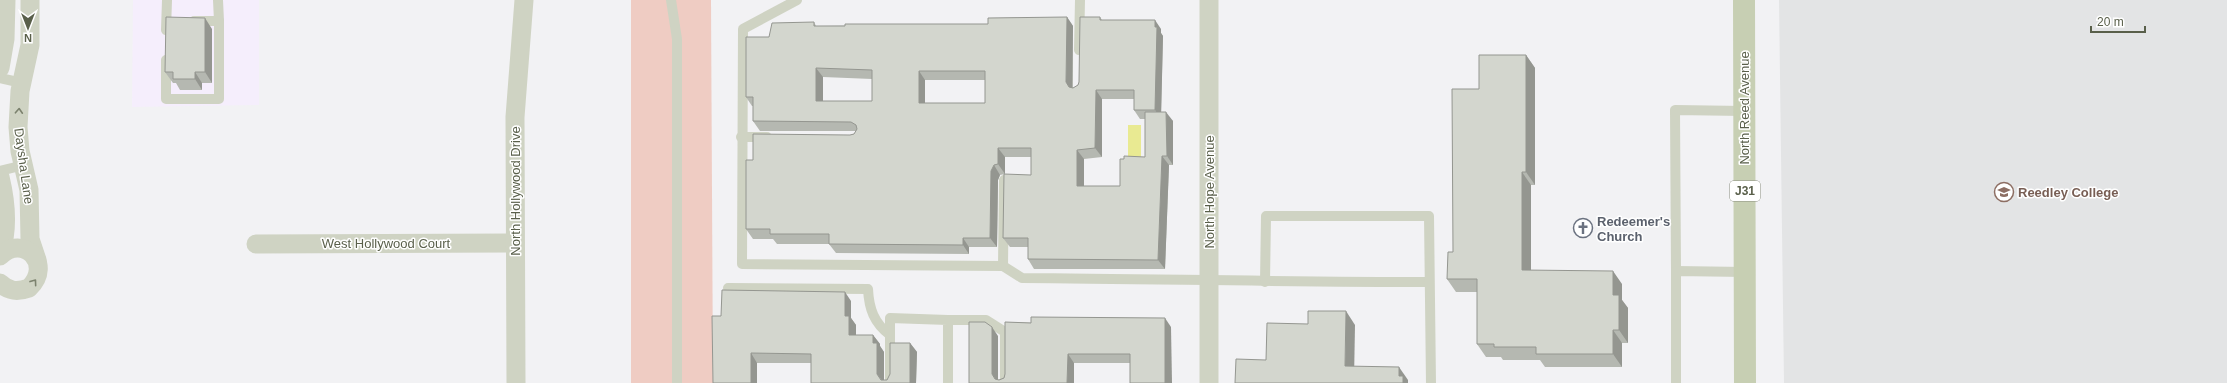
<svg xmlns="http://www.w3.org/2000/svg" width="2227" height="383" viewBox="0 0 2227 383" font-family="Helvetica,sans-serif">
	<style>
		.commercial { fill: #f5eefc }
		.education { fill: #e3e4e5 }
		.green { fill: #efccc3 }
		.water { fill: #e9ea92 }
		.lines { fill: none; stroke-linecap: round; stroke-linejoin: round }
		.service { stroke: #cfd3c3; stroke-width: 10 }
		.minor { stroke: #cfd3c3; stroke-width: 19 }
		.primary { stroke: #c7cfb3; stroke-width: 22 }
		.wall { fill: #b5b8b1; fill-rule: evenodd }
		.shaded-wall { fill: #949690 }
		.building { fill: #d3d6ce; stroke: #949690; fill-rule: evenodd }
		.oneway { stroke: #7c826e }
		.labels { text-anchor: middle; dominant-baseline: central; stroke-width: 3; stroke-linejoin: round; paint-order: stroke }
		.shield { fill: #fff; stroke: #8b8f80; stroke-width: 1 }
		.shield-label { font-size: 12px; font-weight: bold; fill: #595f4a }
		.street-label { font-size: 13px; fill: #595f4a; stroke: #fff }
		.education-label { font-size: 13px; font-weight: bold; fill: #785e54; stroke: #fff; text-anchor: start }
		.worship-label { font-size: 13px; font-weight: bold; fill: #5b616d; stroke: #fff; text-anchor: start }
	</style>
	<rect width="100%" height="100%" fill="#f2f2f4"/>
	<polygon class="commercial" points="133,0 259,0 259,105 132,107"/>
	<polygon class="education" points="1779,0 2227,0 2227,383 1784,383"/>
	<polygon class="green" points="631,0 711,0 713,383 631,383"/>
	<rect class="water" x="1128" y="125" width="13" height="33"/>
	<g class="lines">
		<g class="service">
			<polyline points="671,0 677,39 677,383"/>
			<path d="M 797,0 L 743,29 L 742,264 L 1003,266 L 1022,278 C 1158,279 1293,282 1429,282"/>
			<polyline points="194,21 219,21 218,0"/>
			<polyline points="166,30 167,0"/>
			<polyline points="1079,50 1080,0"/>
			<polyline points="166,60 166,99 219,99 219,21"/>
			<polyline points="0,78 22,83"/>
			<polyline points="741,137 767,137"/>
			<polyline points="0,171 24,165"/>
			<polyline points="1003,266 1004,180"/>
			<polyline points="1676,271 1675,110 1744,111"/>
			<polyline points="1265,282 1266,216 1429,216 1431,383"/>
			<path d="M 728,288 L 868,289 C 869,309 874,323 890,335"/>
			<polyline points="948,320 986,320 1005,332 1005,383"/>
			<polyline points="890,383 890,318 948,320 948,383"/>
			<polyline points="1676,383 1676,271 1745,272"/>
		</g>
		<g class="minor">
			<polyline points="30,0 30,45 20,91 18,127 20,151 29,190 30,239 37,260"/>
			<polyline points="0,68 5,39 6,0"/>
			<path d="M 0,177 C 6,202 9,229 0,254"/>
			<polyline points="256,244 515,243"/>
			<path d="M 0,256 C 23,233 54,264 29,288 C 18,292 9,292 0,283"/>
			<polyline points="516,383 515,117 524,0"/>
			<polyline points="1209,383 1209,0"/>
		</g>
		<polyline class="primary" points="1744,0 1745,383"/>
	</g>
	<g class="wall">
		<path d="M 1067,17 L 1073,26 L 1073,88 L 1078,85 L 1100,17 L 1102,20 L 1161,29 L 1161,33 L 1163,36 L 1161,112 L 1173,121 L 1173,165 L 1169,165 L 1165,269 L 1034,269 L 1028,259 L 1028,247 L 1010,247 L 1003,238 L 1031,175 L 1031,157 L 1005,157 L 1005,174 L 1000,175 L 998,180 L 997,247 L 969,247 L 969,254 L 836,253 L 829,244 L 777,244 L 773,239 L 753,239 L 746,229 L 753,160 L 850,135 L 854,134 L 856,131 L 760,131 L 753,121 L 753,106 L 752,106 L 746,97 L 769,37 L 814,22 L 816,26 L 988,24 ZM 823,77 L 872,79 L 872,101 L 823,101 ZM 925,80 L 985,80 L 985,103 L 925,103 ZM 1102,99 L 1134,99 L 1134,110 L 1140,119 L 1145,119 L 1145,157 L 1120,186 L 1084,186 L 1084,159 L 1102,157 Z"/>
		<polygon points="212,29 212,83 202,83 202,90 180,90 176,83 173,83 165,72"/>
		<polygon points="1526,55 1535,68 1535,185 1531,185 1531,270 1622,284 1622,300 1628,308 1628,343 1622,343 1622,367 1545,367 1540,360 1503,360 1501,357 1486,357 1477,344 1477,292 1456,292 1447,279 1453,252 1479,89"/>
		<polygon points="851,301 851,318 856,325 856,335 873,335 880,344 880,346 884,352 884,380 887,380 910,343 917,352 916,383 811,383 811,363 757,363 757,383 721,316"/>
		<polygon points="1005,322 1171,327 1130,363 1074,363 1074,383 969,383 998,336 998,380 1004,378 1005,374"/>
	</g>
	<g class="shaded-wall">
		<polygon points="1067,17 1073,26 1072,91 1069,87 1066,82"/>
		<polygon points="205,18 212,29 212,83 205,72"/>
		<polygon points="1155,20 1161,29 1161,33 1163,36 1161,119 1155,110"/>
		<polygon points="1526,55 1535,68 1535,185 1526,172"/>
		<polygon points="816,68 823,77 823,110 816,101"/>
		<polygon points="919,71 925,80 925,113 919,103"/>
		<polygon points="195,72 202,83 202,90 195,79"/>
		<polygon points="1096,90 1102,99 1102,157 1095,148"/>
		<polygon points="1166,112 1173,121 1173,165 1167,156"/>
		<polygon points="998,148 1005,157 1005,174 998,164"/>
		<polygon points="1077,150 1084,159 1084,195 1077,186"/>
		<polygon points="1162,156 1169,165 1165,269 1158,260"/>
		<polygon points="994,165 1000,175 998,180 997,247 990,238 991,171"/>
		<polygon points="1522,172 1531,185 1531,283 1522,270"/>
		<polygon points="963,238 969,247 969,254 963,245"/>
		<polygon points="1613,271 1622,284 1622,300 1628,308 1628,343 1619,330 1613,295"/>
		<polygon points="845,292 851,301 851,318 856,325 856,344 849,335 845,316"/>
		<polygon points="1346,311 1355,325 1354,380 1345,366"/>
		<polygon points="1165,318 1171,327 1172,383 1165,383"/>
		<polygon points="992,327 998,336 998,383 992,374"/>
		<polygon points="1613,330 1622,343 1622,367 1613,354"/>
		<polygon points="873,335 880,344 880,346 884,352 884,383 877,374 873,343"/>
		<polygon points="910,343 917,352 916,383 910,383"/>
		<polygon points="751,353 757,363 757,383 751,383"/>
		<polygon points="1068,354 1074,363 1074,383 1067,383"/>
		<polygon points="1399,367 1408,380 1408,383 1403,383 1399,376"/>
	</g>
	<g class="building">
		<polygon points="166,17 205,18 205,72 195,72 195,79 173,79 173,72 165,72"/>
		<path d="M 1067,17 L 1066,82 L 1069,87 L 1073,88 L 1078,85 L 1079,82 L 1080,17 L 1100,17 L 1100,20 L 1155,20 L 1155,27 L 1157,27 L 1155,110 L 1134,110 L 1134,90 L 1096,90 L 1095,148 L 1077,150 L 1077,186 L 1120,186 L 1120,159 L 1124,159 L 1124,156 L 1145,157 L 1145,112 L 1166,112 L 1167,156 L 1162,156 L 1158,260 L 1028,259 L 1028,238 L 1003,238 L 1004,174 L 1031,175 L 1031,148 L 998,148 L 998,164 L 994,165 L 991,171 L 990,238 L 963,238 L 963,245 L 829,244 L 829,234 L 770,234 L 770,229 L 746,229 L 746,160 L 753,160 L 753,134 L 850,135 L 854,134 L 857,129 L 856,125 L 851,122 L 753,121 L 753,97 L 746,97 L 746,37 L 769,37 L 772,23 L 814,22 L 814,26 L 845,26 L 845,24 L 988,24 L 988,18 ZM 816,68 L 872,70 L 872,101 L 816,101 ZM 919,71 L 985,71 L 985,103 L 919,103 Z"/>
		<polygon points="1479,55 1526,55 1526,172 1522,172 1522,270 1613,271 1613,295 1619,295 1619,330 1613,330 1613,354 1536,354 1536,347 1494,347 1494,344 1477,344 1477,279 1447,279 1448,252 1453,252 1452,89 1479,89"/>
		<polygon points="722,290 845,292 845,316 849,316 849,335 873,335 873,343 877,343 877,374 881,380 887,380 890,374 890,343 910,343 910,383 811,383 811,354 751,353 751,383 713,383 712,316 721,316"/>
		<polygon points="1308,311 1346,311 1345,366 1399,367 1399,376 1403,376 1403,383 1235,383 1236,359 1266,360 1267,323 1308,324"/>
		<polygon points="1031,317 1165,318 1165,383 1130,383 1130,354 1068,354 1067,383 969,383 969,322 985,322 992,327 992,374 995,379 999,380 1004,378 1005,374 1005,322 1031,323"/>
	</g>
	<defs><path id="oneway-chevron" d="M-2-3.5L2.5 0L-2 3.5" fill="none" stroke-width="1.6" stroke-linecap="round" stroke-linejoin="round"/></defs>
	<g class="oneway">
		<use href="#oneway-chevron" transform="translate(19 111) rotate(-87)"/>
		<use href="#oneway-chevron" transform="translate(34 282) rotate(-54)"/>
	</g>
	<defs>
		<g id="university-ring" transform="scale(1)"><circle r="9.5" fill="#fff" stroke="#8d6e63" stroke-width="1.5"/><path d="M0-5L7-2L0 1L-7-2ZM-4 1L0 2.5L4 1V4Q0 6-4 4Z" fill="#8d6e63"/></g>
		<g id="church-ring" transform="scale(1)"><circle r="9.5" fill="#fff" stroke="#6b7280" stroke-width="1.5"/><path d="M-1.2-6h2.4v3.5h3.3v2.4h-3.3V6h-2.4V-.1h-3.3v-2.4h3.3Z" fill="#6b7280"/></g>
	</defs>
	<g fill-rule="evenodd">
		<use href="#university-ring" x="2004" y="192"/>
		<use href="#church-ring" x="1583" y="228"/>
	</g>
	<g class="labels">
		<rect class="shield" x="1730" y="181" width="30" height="20" rx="3"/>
		<g class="shield-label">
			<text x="1745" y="191">J31</text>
		</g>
		<g class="street-label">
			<text transform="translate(1744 108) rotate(-90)">North Reed Avenue</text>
			<text transform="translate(24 166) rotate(82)">Daysha Lane</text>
			<text transform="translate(515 191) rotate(-90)">North Hollywood Drive</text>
			<text transform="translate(1209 192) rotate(-90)">North Hope Avenue</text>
			<text x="386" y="243">West Hollywood Court</text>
		</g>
		<g class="education-label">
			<text x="2018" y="192">Reedley College</text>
		</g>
		<g class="worship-label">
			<text x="1597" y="221">Redeemer's<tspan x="1597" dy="15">Church</tspan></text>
		</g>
	</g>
	<g transform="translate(28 28) rotate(180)" stroke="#ffffff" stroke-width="3" paint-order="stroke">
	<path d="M0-3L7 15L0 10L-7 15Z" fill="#595f4a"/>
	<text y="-6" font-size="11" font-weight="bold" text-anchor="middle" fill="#595f4a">N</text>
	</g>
	<path d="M2091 26v6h54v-6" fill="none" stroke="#595f4a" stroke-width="2"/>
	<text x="2097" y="26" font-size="12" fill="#595f4a" stroke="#ffffff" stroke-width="3" paint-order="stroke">20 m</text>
</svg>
